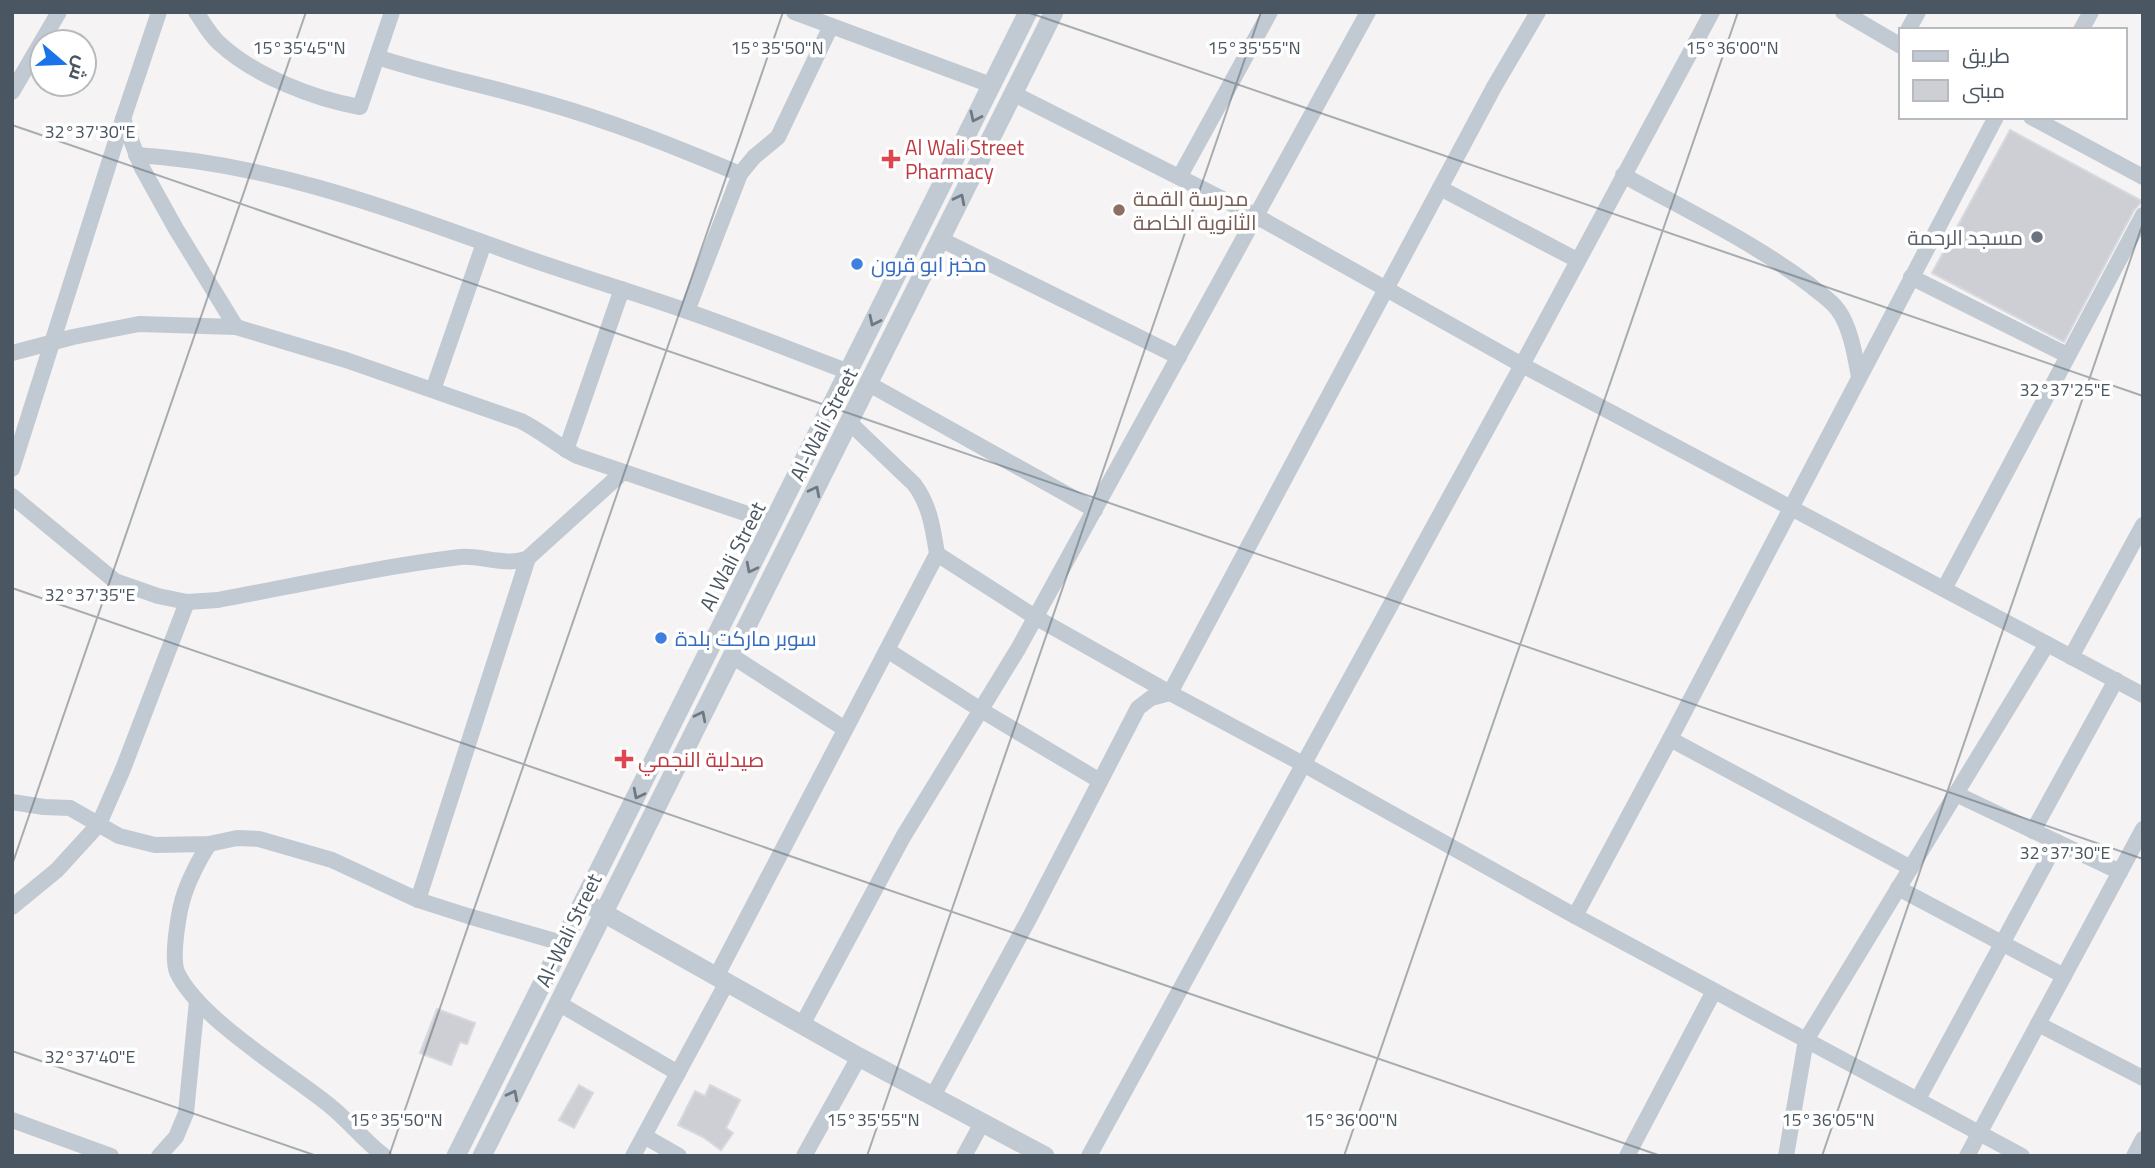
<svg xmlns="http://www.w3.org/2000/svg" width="2155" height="1168" viewBox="0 0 2155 1168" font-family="'Titillium Web',Cairo,sans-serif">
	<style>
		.building { fill: #cdcfd5; stroke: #d7d9de; stroke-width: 2 }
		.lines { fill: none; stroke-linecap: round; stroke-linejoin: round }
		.minor { stroke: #c1cad2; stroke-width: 16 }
		.tertiary { stroke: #c1cad2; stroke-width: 19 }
		.oneway { stroke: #6e7983 }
		.ticks { fill: none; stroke: #4a5661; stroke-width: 2; stroke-opacity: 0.45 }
		.health-dot { fill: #e0444e; stroke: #fff; stroke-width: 2.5 }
		.education-dot { fill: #8d6e63; stroke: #fff; stroke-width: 2.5 }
		.worship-dot { fill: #6b7280; stroke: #fff; stroke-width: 2.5 }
		.shop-dot { fill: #3f7fe0; stroke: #fff; stroke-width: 2.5 }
		.labels { text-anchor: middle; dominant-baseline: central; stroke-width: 7; stroke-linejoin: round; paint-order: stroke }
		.health-label { font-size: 21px; fill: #be3a42; stroke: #fff; text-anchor: start }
		.education-label { font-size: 21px; fill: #785e54; stroke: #fff; text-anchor: start }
		.worship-label { font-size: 21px; fill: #5b616d; stroke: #fff; text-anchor: end }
		.shop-label { font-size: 21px; fill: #366cbe; stroke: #fff; text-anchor: start }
		.street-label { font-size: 21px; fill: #4a5661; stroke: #fff }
		.ticks-label { font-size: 18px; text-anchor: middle; fill: #4a5661; stroke: #fff; stroke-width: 7; stroke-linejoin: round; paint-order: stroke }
	</style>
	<rect width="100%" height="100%" fill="#f5f3f3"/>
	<g class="building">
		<polygon points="2010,130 2142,201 2134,210 2064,342 1932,273"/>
		<polygon points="437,1009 475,1023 467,1044 460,1042 451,1065 420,1053"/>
		<polygon points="579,1085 593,1093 574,1128 559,1120"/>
		<polygon points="710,1085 740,1100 726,1128 733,1133 721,1150 703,1137 678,1125 695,1091 705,1096"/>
	</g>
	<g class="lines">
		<g class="minor">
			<path d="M 196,12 C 203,22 210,35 219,43 C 253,75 314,99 360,107 L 392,12"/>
			<polyline points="794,12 991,85"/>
			<polyline points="1843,12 1901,46"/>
			<polyline points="1908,30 1918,12"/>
			<polyline points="2081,30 2091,12"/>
			<path d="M 377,57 C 432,75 488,86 543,102 C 611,121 676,147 740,174"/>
			<polyline points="12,92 59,12"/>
			<polyline points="1014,94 1256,216 1522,365 2143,695"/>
			<polyline points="2031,117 2143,177"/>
			<polyline points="123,119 141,166 176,229 236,327"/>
			<path d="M 136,155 C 272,163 398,212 524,257 C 581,277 639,294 695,314 C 747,332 798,353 849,372"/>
			<path d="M 1623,175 C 1686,210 1753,242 1810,285 C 1819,293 1831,300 1838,310 C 1851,328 1855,356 1859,377"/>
			<polyline points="1180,176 1270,12"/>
			<polyline points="1440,188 1577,260"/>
			<polyline points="940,239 1179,357"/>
			<polyline points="1911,277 2067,355"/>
			<polyline points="687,311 740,174 754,157 778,137 831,26"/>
			<path d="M 12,353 L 73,337 L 139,324 L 236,327 L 346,360 L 521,421 C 541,431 557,445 577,456 L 774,523"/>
			<polyline points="869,384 1095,510"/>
			<polyline points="433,390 484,243"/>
			<polyline points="566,450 622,289"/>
			<polyline points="12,469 123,119 159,12"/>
			<path d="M 12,496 L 115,581 L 158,596 L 187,602 L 218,600 C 298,585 378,567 460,557 C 482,555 507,567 528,558 L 623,472"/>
			<polyline points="937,554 1035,617 1170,693 1303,764 1575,916 2022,1156"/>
			<polyline points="1944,589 2143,215"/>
			<polyline points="887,650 981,710 1100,781"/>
			<polyline points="732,656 845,729"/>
			<polyline points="2071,657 2143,525"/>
			<polyline points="1670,739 1911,868"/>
			<polyline points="1956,794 2120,872"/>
			<polyline points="12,802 44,807 70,808 119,836 155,845 209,844 237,838 259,839 332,860 418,900 468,916 562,943"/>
			<polyline points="2033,831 2116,680"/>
			<path d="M 209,844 C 199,860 191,875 185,892 C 179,908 171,956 177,972 C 198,1018 288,1072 329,1105 C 349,1121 364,1141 384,1156"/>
			<polyline points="1898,888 2064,976"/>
			<polyline points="418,900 528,558"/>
			<polyline points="12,907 57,870 99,824 123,769 187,602"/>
			<polyline points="1575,916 1670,739 1996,117"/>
			<path d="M 716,977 L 937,554 C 933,529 930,505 914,484 L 849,422"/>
			<polyline points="558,1003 678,1073"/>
			<polyline points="2038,1024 2143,1078"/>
			<polyline points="802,1025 903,837 1018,649 1368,12"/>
			<polyline points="933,1096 1031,915 1138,708 1151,698 1170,693 1494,87 1538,12"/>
			<polyline points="1918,1099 2057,842"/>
			<polyline points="12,1120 111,1156"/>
			<polyline points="644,1136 679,1156"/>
			<polyline points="159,1156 176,1137 186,1113 197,1001"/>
			<polyline points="633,1156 726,984"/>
			<polyline points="804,1156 859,1057"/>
			<polyline points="964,1156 982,1123"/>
			<polyline points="1089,1156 1522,365 1712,12"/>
			<polyline points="1627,1156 1714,991"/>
			<polyline points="1786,1156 1806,1040 2047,644"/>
			<polyline points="1967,1156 2143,829"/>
			<polyline points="2134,1156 2143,1139"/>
		</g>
		<g class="tertiary">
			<polyline points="593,907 859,1057 1045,1156"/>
			<polyline points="456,1156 1028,12"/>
			<polyline points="482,1156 1054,12"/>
		</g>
	</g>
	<defs><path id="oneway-chevron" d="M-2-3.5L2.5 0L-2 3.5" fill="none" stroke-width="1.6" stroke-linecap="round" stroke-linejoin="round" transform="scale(1.75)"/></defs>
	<g class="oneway">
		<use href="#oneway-chevron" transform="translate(975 117) rotate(116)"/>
		<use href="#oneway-chevron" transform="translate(960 199) rotate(-63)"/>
		<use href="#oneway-chevron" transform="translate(874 321) rotate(116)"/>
		<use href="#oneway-chevron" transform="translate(815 491) rotate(-63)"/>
		<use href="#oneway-chevron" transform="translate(751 568) rotate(117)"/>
		<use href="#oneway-chevron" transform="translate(701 716) rotate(-63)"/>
		<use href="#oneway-chevron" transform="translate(638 794) rotate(117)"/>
		<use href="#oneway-chevron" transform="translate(513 1095) rotate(-63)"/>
	</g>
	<path class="ticks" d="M 1027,12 L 2143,396M 12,125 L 2143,859M 12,588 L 1661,1156M 12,865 L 306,12M 12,1051 L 317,1156M 389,1156 L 783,12M 867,1156 L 1261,12M 1344,1156 L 1738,12M 1822,1156 L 2143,223"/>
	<g class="health-dot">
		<path d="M887.5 148.5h7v7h7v7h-7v7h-7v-7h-7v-7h7z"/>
		<path d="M620.5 748.5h7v7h7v7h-7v7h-7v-7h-7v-7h7z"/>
	</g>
	<circle class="education-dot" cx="1119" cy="210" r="7"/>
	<circle class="worship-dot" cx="2037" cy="237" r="7"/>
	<g class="shop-dot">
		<circle cx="857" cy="264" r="7"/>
		<circle cx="661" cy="638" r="7"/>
	</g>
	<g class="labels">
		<g class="health-label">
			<text x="905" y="147">Al Wali Street<tspan x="905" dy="24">Pharmacy</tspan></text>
			<text x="638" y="759">صيدلية النجمي</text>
		</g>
		<g class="education-label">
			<text x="1133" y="198">مدرسة القمة<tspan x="1133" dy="24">الثانوية الخاصة</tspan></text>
		</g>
		<g class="worship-label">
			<text x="2023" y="237">مسجد الرحمة</text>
		</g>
		<g class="shop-label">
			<text x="871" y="264">مخبز ابو قرون</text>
			<text x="675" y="638">سوبر ماركت بلدة</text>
		</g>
		<g class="street-label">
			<text transform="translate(823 424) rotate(-63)">Al-Wali Street</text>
			<text transform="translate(732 556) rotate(-63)">Al Wali Street</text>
			<text transform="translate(568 930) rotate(-64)">Al-Wali Street</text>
		</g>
	</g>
	<g class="ticks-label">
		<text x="299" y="54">15°35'45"N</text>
		<text x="777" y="54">15°35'50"N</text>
		<text x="1254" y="54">15°35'55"N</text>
		<text x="1732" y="54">15°36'00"N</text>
		<text x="90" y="138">32°37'30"E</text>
		<text x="2065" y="396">32°37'25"E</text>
		<text x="90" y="601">32°37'35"E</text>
		<text x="2065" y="859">32°37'30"E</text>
		<text x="90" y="1063">32°37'40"E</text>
		<text x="396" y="1126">15°35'50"N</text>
		<text x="873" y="1126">15°35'55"N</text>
		<text x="1351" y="1126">15°36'00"N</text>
		<text x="1828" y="1126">15°36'05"N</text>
	</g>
	<rect width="2155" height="1168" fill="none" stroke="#4a5661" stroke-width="28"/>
	<rect x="1899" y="28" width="228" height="91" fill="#ffffff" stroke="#b7bbc0" stroke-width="2"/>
	<rect x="1913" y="51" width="35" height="10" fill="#c1cad2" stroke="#b7bbc0" stroke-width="2"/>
	<text x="1962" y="63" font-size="21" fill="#4a5661">طريق</text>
	<rect x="1913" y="80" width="35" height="21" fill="#cdcfd5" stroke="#b7bbc0" stroke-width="2"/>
	<text x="1962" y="98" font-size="21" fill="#4a5661">مبنى</text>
	<g transform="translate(63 63) rotate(109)"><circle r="33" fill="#ffffff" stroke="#b7bbc0" stroke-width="2"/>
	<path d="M0-5L12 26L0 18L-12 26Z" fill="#1a73e8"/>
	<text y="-10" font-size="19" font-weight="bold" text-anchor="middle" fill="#4a5661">ش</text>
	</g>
</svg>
